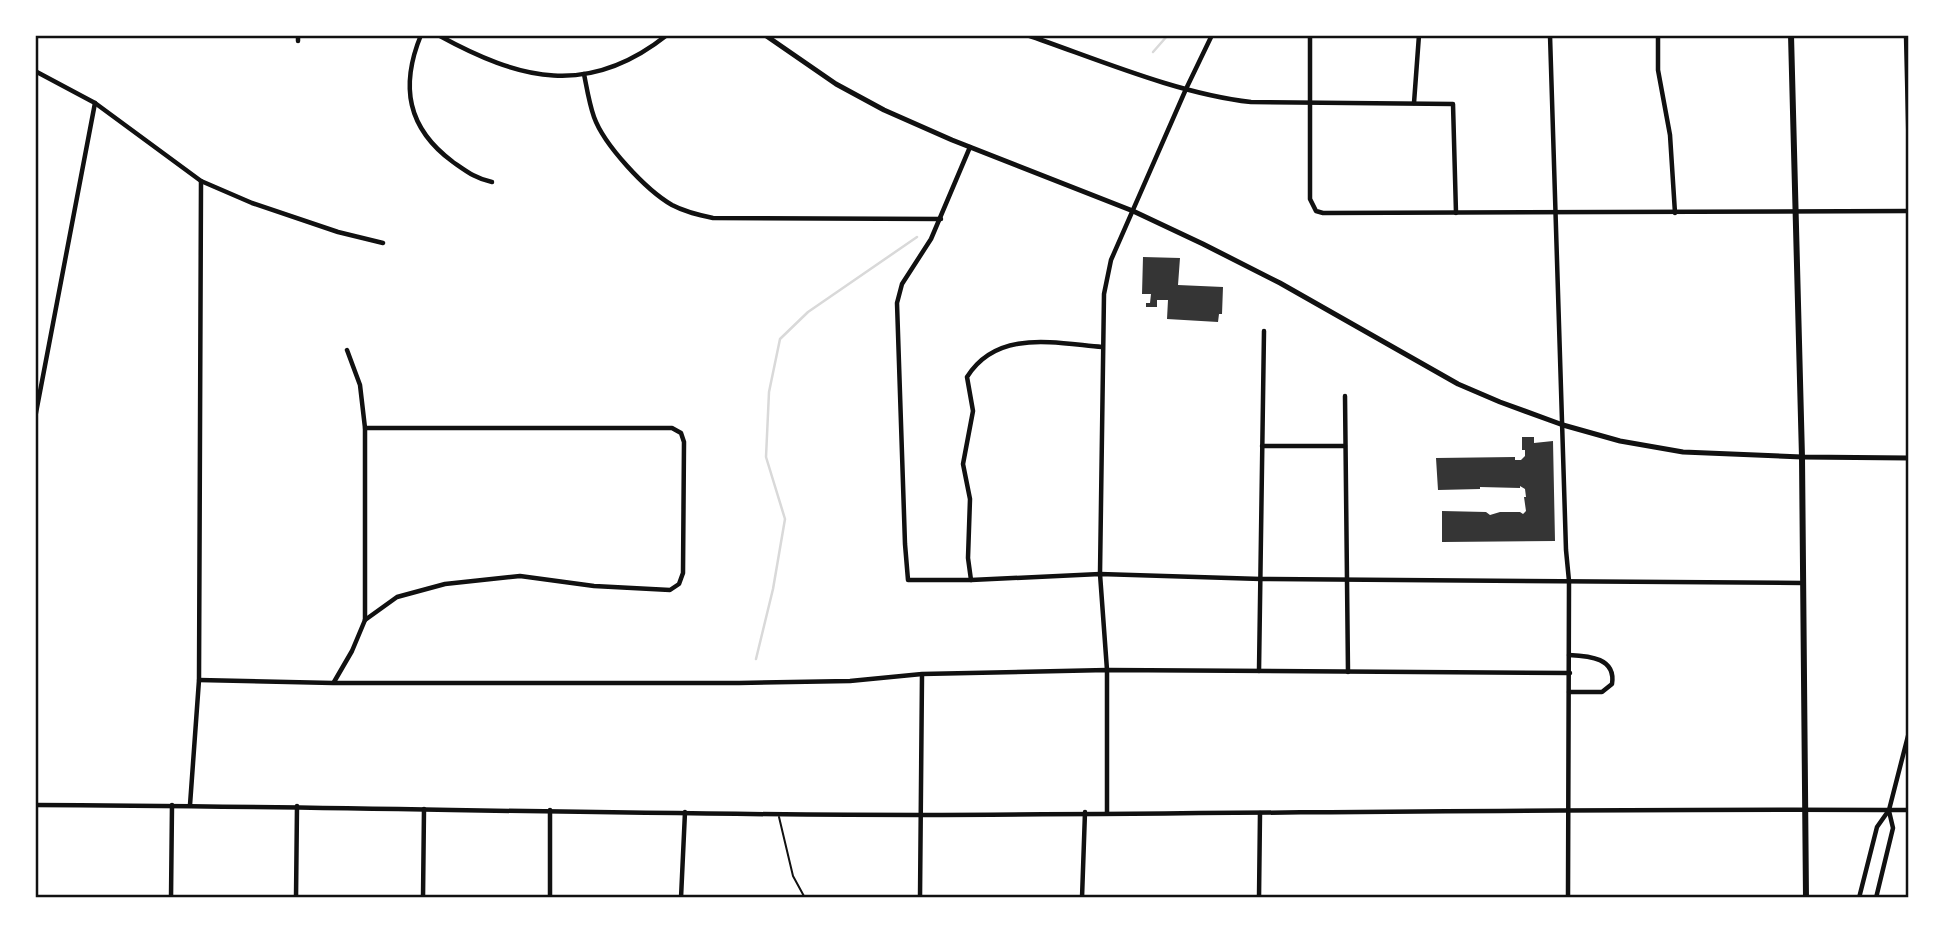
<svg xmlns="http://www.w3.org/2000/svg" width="1944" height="933" viewBox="0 0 1944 933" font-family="Raleway,sans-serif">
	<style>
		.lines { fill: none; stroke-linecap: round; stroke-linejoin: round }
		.stream { stroke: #d9d9d9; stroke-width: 2.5 }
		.building { fill: #353535 }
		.service { stroke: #111; stroke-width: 2 }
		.minor { stroke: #111; stroke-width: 4.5 }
		.tertiary { stroke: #111; stroke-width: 5 }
		.secondary { stroke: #111; stroke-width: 6 }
		.neatline { fill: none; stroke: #111; stroke-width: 2.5 }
	</style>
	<rect width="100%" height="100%" fill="#fff"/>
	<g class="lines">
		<g class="stream">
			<polyline points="1153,52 1168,35"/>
			<polyline points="756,659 773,589 785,519 766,457 769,392 780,339 808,312 917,237"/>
		</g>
	</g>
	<g class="building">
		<polygon points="1143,257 1180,258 1178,285 1223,287 1222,314 1219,314 1218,322 1167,319 1168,300 1157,300 1157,307 1146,307 1146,303 1150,303 1151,294 1142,294"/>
		<polygon points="1522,437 1534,437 1534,443 1553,441 1555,541 1442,542 1442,511 1486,512 1490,515 1500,512 1520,512 1523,514 1526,511 1524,497 1526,497 1525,489 1520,486 1520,488 1480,487 1480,489 1438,490 1436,458 1515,457 1515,460 1521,460 1525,456 1525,450 1522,450"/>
	</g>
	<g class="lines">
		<polyline class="service" points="779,817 793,876 805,898"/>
		<g class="minor">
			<path d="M 421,35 C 400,86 407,128 453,162 C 466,171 476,179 492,182"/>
			<path d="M 438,35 C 520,80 588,98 667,35"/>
			<path d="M 1027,35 C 1097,59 1178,94 1251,102 L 1453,104 L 1456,213"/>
			<polyline points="1310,35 1310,199 1316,211 1323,213 1909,211"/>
			<polyline points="1550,35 1566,550 1569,581 1568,898"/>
			<polyline points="1658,35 1658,70 1670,135 1675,213"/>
			<polyline points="1906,35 1909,161"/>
			<polyline points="298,41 298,35"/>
			<polyline points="35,71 95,103 201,181 252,203 338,232 383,243"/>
			<path d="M 584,74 C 587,89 589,103 594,117 C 604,145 646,190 672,205 C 685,212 699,215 713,218 L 941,219"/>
			<polyline points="1414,103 1419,35"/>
			<polyline points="970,147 931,239 902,284 897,303 905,544 908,580 971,580 1100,574 1261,579 1803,583"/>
			<polyline points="1909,308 1909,332"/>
			<polyline points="1345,396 1348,672"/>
			<polyline points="35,418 95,103"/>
			<polyline points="1262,446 1345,446"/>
			<path d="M 971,580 L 968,558 L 970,499 L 963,464 L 973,411 L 967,377 C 997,329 1054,343 1102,347"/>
			<polyline points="365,620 397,597 445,584 520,576 594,586 670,590 679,584 683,573 684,442 681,433 672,428 365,428"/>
			<polyline points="1259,671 1264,331"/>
			<polyline points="199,680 333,683 739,683 850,681 922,674 1107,670 1570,673"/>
			<polyline points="334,682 352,651 365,620 365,428 360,385 347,350"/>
			<path d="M 1569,692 L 1602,692 L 1612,684 C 1616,658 1590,656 1569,655"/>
			<path d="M 35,805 C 330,806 625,815 920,815 C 1250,814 1579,808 1909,810"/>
			<polyline points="190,805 199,680 201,181"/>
			<polyline points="1107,812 1107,670 1100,574 1104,294 1111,260 1186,89 1212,35"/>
			<polyline points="171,898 172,805"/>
			<polyline points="296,898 297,806"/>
			<polyline points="423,898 424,809"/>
			<polyline points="550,898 550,810"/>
			<polyline points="681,898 685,812"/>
			<polyline points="920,898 922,675"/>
			<polyline points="1082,898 1085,812"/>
			<polyline points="1259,898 1260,813"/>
			<polyline points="1859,898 1877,827 1889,810 1909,732"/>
			<polyline points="1876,898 1893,828 1889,811"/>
		</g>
		<polyline class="tertiary" points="765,35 836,84 884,110 952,140 1133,211 1203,244 1280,283 1458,384 1500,402 1563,425 1620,441 1683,452 1802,457 1909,458"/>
		<polyline class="secondary" points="1791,35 1802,457 1806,898"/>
	</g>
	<rect width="1944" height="933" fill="none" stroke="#ffffff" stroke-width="74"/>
	<rect x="37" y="37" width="1870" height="859" class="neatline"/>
</svg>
